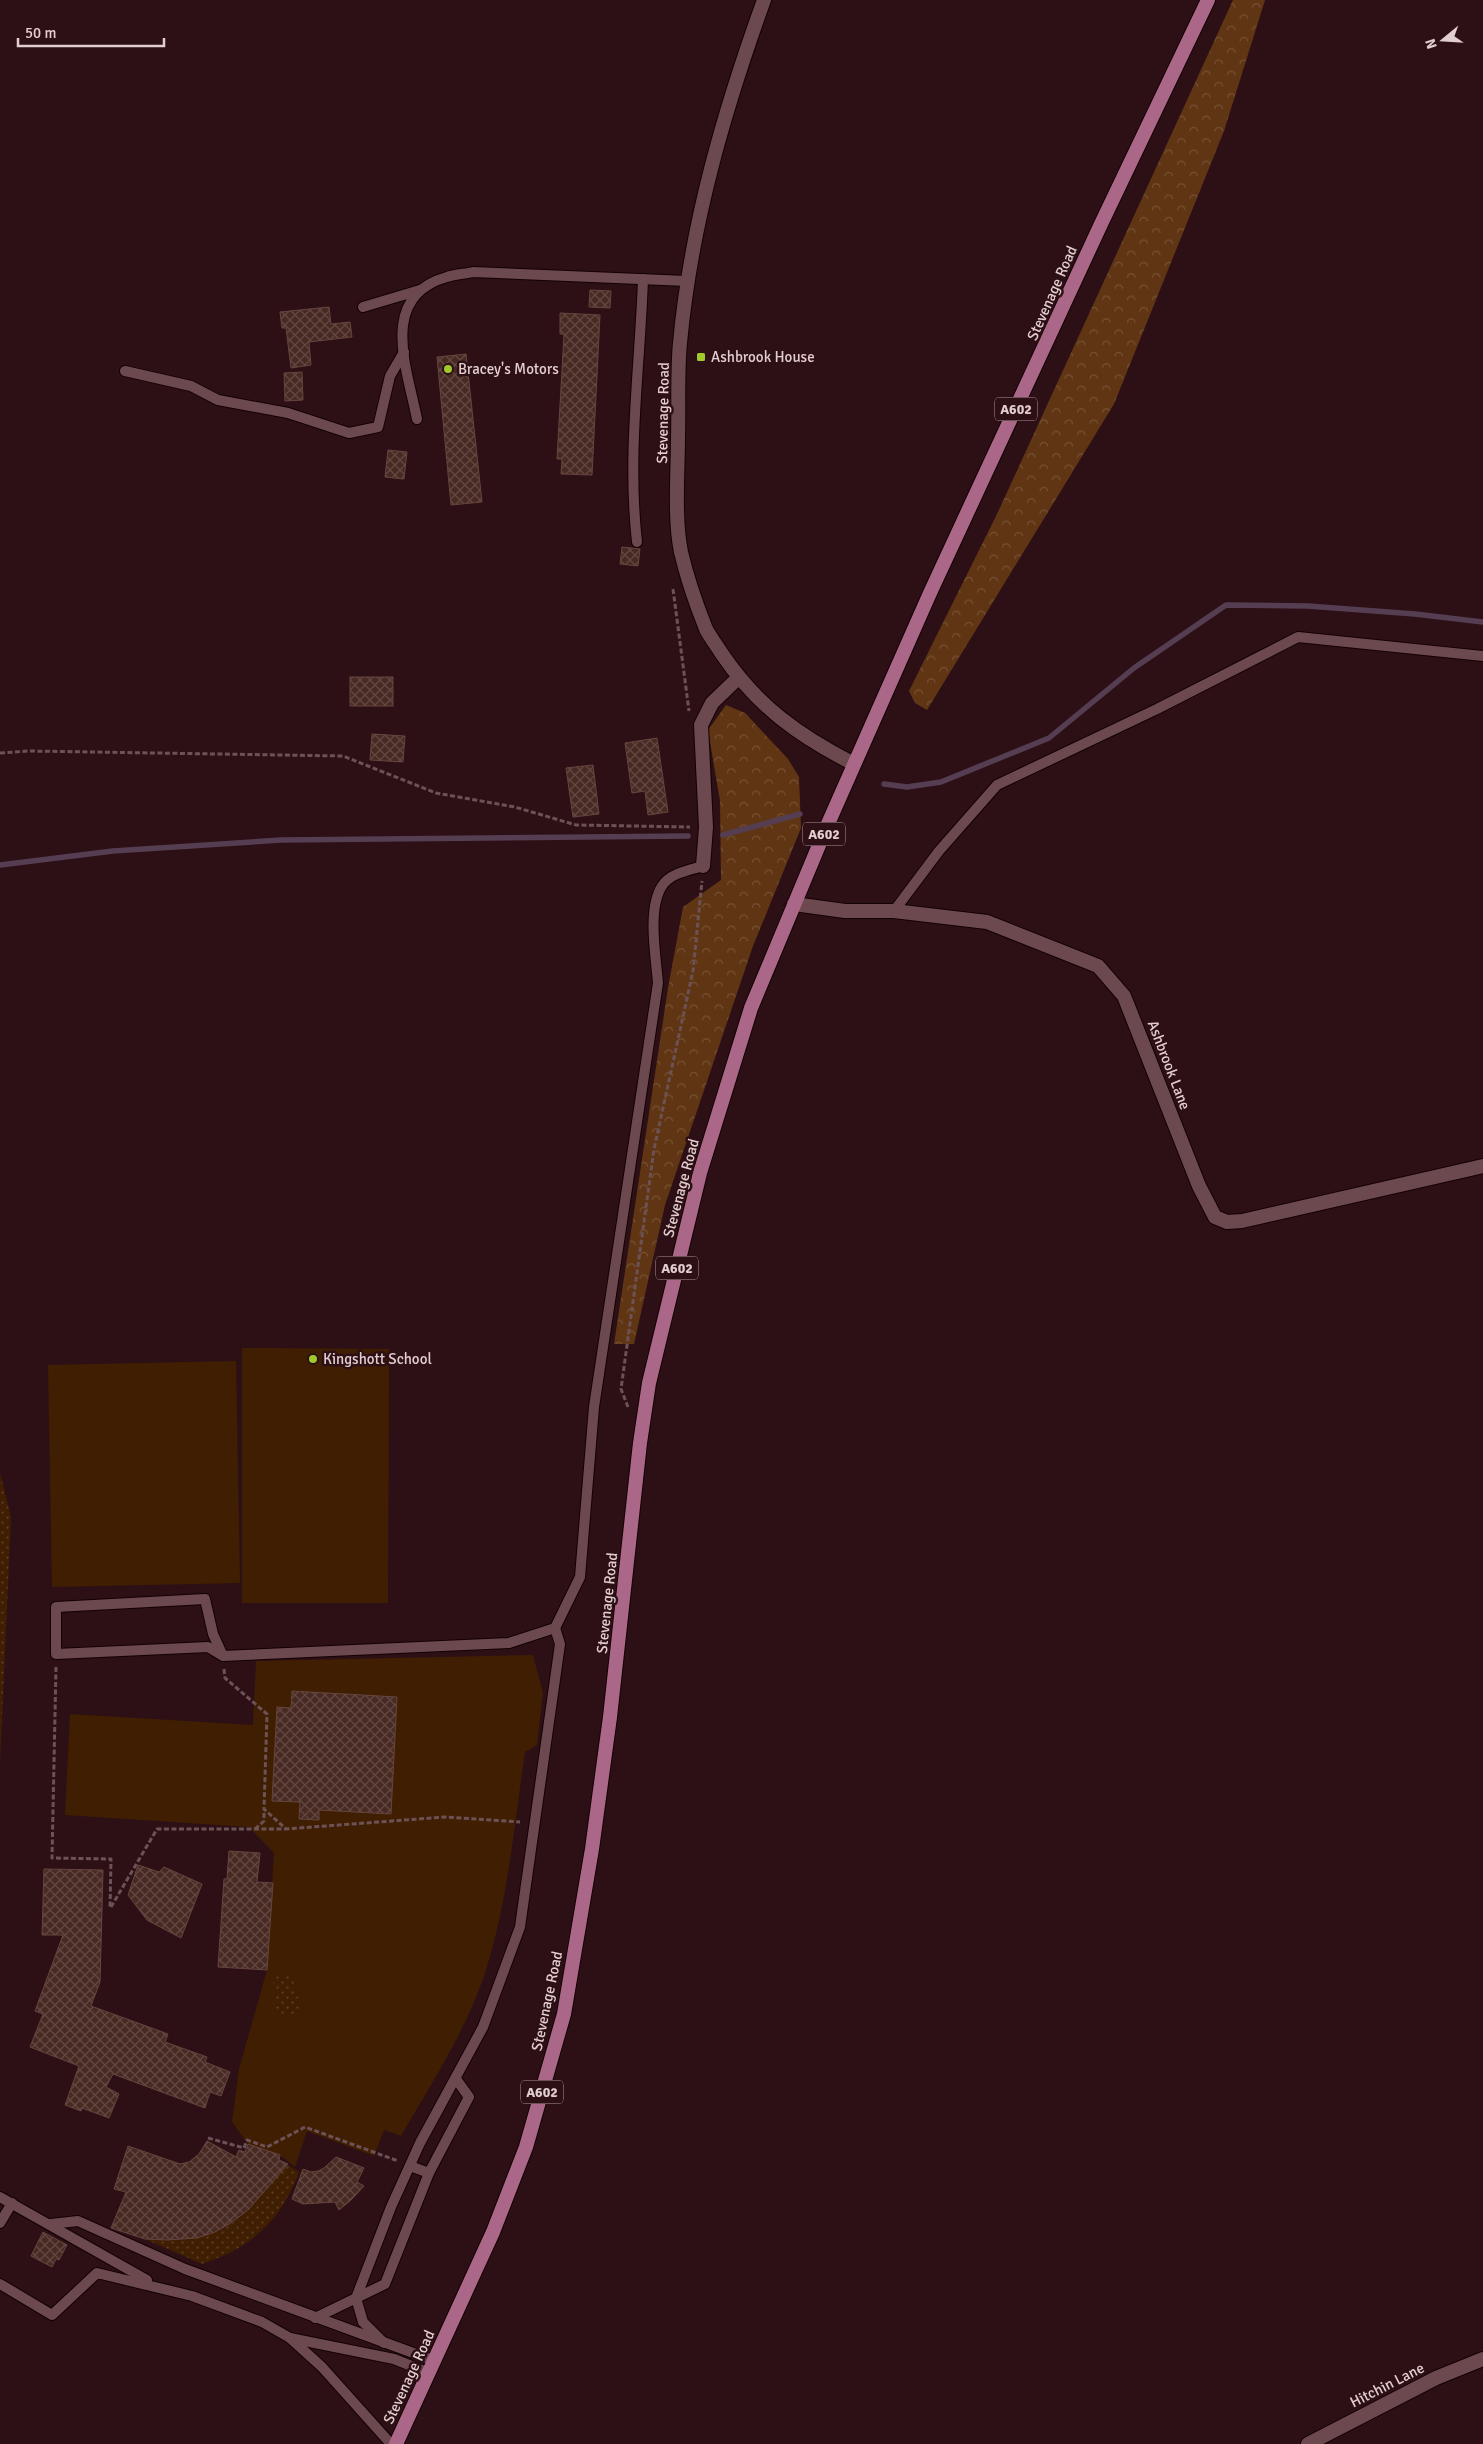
<svg xmlns="http://www.w3.org/2000/svg" width="1483" height="2444" viewBox="0 0 1483 2444" font-family="Signika,sans-serif">
	<style>
		.green { fill: #401e02 }
		.forest { fill: url(#forest-crowns) }
		.park { fill: url(#park-dots) }
		.lines { fill: none; stroke-linecap: round; stroke-linejoin: round }
		.stream { stroke: #553e52; stroke-width: 5.5 }
		.building { fill: url(#building-cross-hatch); stroke: #66453e }
		.service-casing { stroke: #130003; stroke-width: 12 }
		.minor-casing { stroke: #130003; stroke-width: 16 }
		.tertiary-casing { stroke: #130003; stroke-width: 16 }
		.primary-casing { stroke: #130003; stroke-width: 16 }
		.path { stroke: #6c5256; stroke-width: 3; stroke-dasharray: 5 2.5; stroke-linecap: butt }
		.service { stroke: #6c494e; stroke-width: 10 }
		.minor { stroke: #6c494e; stroke-width: 14 }
		.tertiary { stroke: #6c494e; stroke-width: 14 }
		.primary { stroke: #ab6787; stroke-width: 14 }
		.poi-dot { fill: #a0c92b; stroke: #2d1016; stroke-width: 2 }
		.labels { text-anchor: middle; dominant-baseline: central; stroke-width: 5; stroke-linejoin: round; paint-order: stroke }
		.shield { fill: #2d1016; stroke: #ac9498; stroke-width: 1 }
		.shield-label { font-size: 14px; font-weight: bold; fill: #e2cdcf }
		.street-label { font-size: 15px; fill: #e2cdcf; stroke: #2d1016 }
		.poi-label { font-size: 15px; fill: #e2cdcf; stroke: #2d1016; text-anchor: start }
	</style>
	<defs>
		<pattern id="forest-crowns" width="20" height="18" patternUnits="userSpaceOnUse" patternTransform="scale(1.25)"><rect width="20" height="18" fill="#603514"/><path d="M2 6a3 3 0 1 1 6 0M12 15a3 3 0 1 1 6 0" fill="none" stroke="#765135"/></pattern>
		<pattern id="park-dots" width="8" height="8" patternUnits="userSpaceOnUse" patternTransform="scale(1.25)"><rect width="8" height="8" fill="#401e02"/><path d="M2 2h.1M6 6h.1" fill="none" stroke="#5b3e26" stroke-width="1.8" stroke-linecap="round"/></pattern>
		<pattern id="building-cross-hatch" width="8" height="8" patternUnits="userSpaceOnUse" patternTransform="scale(1.25)"><rect width="8" height="8" fill="#482a23"/><path d="M0 0l8 8M0 8l8-8" fill="none" stroke="#624842"/></pattern>
	</defs>
	<rect width="100%" height="100%" fill="#2d1016"/>
	<g class="green">
		<polygon points="242,1348 389,1349 388,1603 242,1603"/>
		<polygon points="236,1361 240,1583 52,1587 48,1365"/>
		<path d="M 533,1655 L 543,1693 L 537,1745 L 525,1752 C 514,1826 508,1902 485,1973 C 466,2031 431,2084 401,2136 L 384,2130 L 374,2156 L 307,2131 L 295,2167 L 280,2155 L 248,2144 L 232,2122 L 239,2069 L 267,1970 L 274,1853 L 249,1827 L 65,1815 L 70,1714 L 253,1725 L 256,1661 Z"/>
	</g>
	<g class="forest">
		<polygon points="1233,0 1265,0 1224,131 1114,404 927,710 915,703 909,691 998,512"/>
		<polygon points="726,705 745,713 788,759 799,777 801,828 753,946 665,1205 634,1344 614,1344 668,988 683,907 721,880 720,801 708,730"/>
	</g>
	<g class="park">
		<polygon points="0,1473 11,1517 0,1762"/>
		<polygon points="292,1973 300,2005 294,2017 274,2016 273,1975"/>
		<path d="M 279,2159 L 299,2172 C 280,2222 251,2248 202,2264 L 145,2239 C 162,2240 179,2241 195,2238 C 235,2232 267,2196 279,2159 Z"/>
	</g>
	<g class="lines">
		<g class="stream">
			<polyline points="884,784 907,787 941,782 1049,738 1134,668 1226,605 1308,606 1415,614 1483,622"/>
			<polyline points="723,835 800,814"/>
			<polyline points="0,865 113,851 281,840 688,836"/>
		</g>
	</g>
	<g class="building">
		<polygon points="590,290 611,291 610,308 589,307"/>
		<polygon points="329,307 331,324 350,322 352,337 309,342 311,365 291,368 286,328 282,328 280,312"/>
		<polygon points="560,313 600,315 592,475 561,474 562,459 557,459 564,334 560,334"/>
		<polygon points="466,354 482,502 451,505 437,357"/>
		<polygon points="302,372 303,400 285,401 284,373"/>
		<polygon points="388,450 407,452 404,479 385,477"/>
		<polygon points="622,547 640,549 638,566 620,564"/>
		<rect x="350" y="677" width="43" height="29"/>
		<polygon points="372,734 405,736 403,762 370,760"/>
		<polygon points="657,738 668,812 648,815 645,791 632,793 625,743"/>
		<polygon points="593,765 599,814 573,817 566,768"/>
		<polygon points="292,1691 397,1697 391,1814 319,1810 319,1820 299,1819 300,1802 272,1801 277,1707 291,1708"/>
		<polygon points="229,1851 260,1853 257,1882 273,1883 267,1970 218,1967 224,1879 227,1879"/>
		<polygon points="138,1865 159,1872 164,1867 202,1884 181,1938 147,1920 128,1895"/>
		<polygon points="44,1869 103,1870 100,1982 91,2006 168,2034 165,2042 207,2057 205,2062 230,2072 221,2096 210,2092 205,2108 113,2074 106,2087 119,2094 109,2118 82,2108 81,2111 65,2105 79,2066 30,2047 43,2014 35,2011 63,1935 42,1935"/>
		<polygon points="207,2141 236,2157 239,2150 245,2152 248,2144 280,2155 279,2160 288,2164 248,2210 231,2223 215,2232 197,2238 167,2240 145,2239 111,2228 126,2192 114,2189 128,2146 180,2164 189,2162 199,2154"/>
		<polygon points="336,2157 364,2168 357,2182 364,2186 351,2200 339,2210 335,2202 303,2204 292,2199 303,2169 311,2172 318,2171 324,2168"/>
		<polygon points="43,2232 67,2245 59,2260 56,2259 52,2267 31,2256"/>
	</g>
	<g class="lines">
		<g class="service-casing">
			<g id="service">
				<polyline points="363,307 420,290"/>
				<polyline points="125,371 191,386 218,400 288,413 349,433 378,427 390,376 404,352"/>
				<path d="M 417,419 C 407,368 378,296 447,277 C 455,274 465,274 473,272 L 687,281"/>
				<path d="M 637,542 C 627,454 640,367 643,279"/>
				<polyline points="894,911 939,851 997,785 1157,709 1298,637 1483,656"/>
				<path d="M 223,1656 L 213,1634 L 205,1599 L 56,1607 L 56,1654 L 208,1647 L 223,1656 L 509,1643 L 555,1628 L 580,1577 L 594,1407 L 658,983 C 656,957 647,909 662,886 C 670,873 690,870 703,866"/>
				<polyline points="410,2166 429,2173"/>
				<polyline points="0,2197 147,2280"/>
				<polyline points="0,2223 12,2203"/>
				<polyline points="51,2224 78,2221 185,2269 435,2361"/>
				<polyline points="0,2284 52,2315 97,2273 192,2296 262,2322 290,2338 322,2367 391,2444"/>
				<polyline points="315,2318 385,2284 429,2173 469,2097 456,2079"/>
				<polyline points="290,2338 394,2359 429,2373"/>
				<polyline points="384,2343 363,2322 356,2298 391,2207 420,2143 483,2027 520,1927 560,1644 555,1628"/>
			</g>
		</g>
		<g class="minor-casing">
			<g id="minor">
				<polyline points="703,866 706,827 701,725 712,703 738,678"/>
				<polyline points="794,904 845,911 894,911 987,922 1098,966 1124,996 1199,1186 1215,1217 1227,1222 1242,1221 1483,1166"/>
				<polyline points="1308,2444 1436,2378 1483,2359"/>
			</g>
		</g>
		<g class="tertiary-casing">
			<path id="tertiary" d="M 764,0 C 724,111 691,224 680,343 C 677,374 679,406 678,437 C 678,471 674,518 681,552 C 687,578 696,604 706,629 C 710,637 717,646 722,654 C 757,706 799,736 854,764"/>
		</g>
		<g class="primary-casing">
			<polyline id="primary" points="396,2444 493,2232 526,2147 564,2014 592,1849 610,1717 640,1443 649,1383 700,1173 751,1008 827,826 930,593 1101,224 1208,0"/>
		</g>
		<g class="path">
			<polyline points="673,589 689,711"/>
			<polyline points="0,753 29,751 343,756 436,793 515,807 576,825 690,827"/>
			<polyline points="628,1407 621,1389 654,1149 693,971 702,881"/>
			<polyline points="56,1667 52,1858 111,1859 110,1909"/>
			<polyline points="224,1669 225,1678 267,1714 264,1809 286,1829 445,1817 520,1822"/>
			<polyline points="255,1829 264,1821 264,1810"/>
			<polyline points="111,1907 157,1829 285,1829"/>
			<polyline points="208,2138 244,2148 247,2140 267,2147 305,2127 398,2161"/>
		</g>
		<use href="#service" class="service"/>
		<use href="#minor" class="minor"/>
		<use href="#tertiary" class="tertiary"/>
		<use href="#primary" class="primary"/>
	</g>
	<g class="poi-dot">
		<rect x="696" y="352" width="10" height="10" rx="2.5"/>
		<circle cx="448" cy="369" r="5"/>
		<circle cx="313" cy="1359" r="5"/>
	</g>
	<g class="labels">
		<g class="shield">
			<rect x="995" y="397.5" width="42" height="23" rx="4"/>
			<rect x="803" y="822.5" width="42" height="23" rx="4"/>
			<rect x="656" y="1256.5" width="42" height="23" rx="4"/>
			<rect x="521" y="2080.5" width="42" height="23" rx="4"/>
		</g>
		<g class="shield-label">
			<text x="1016" y="409">A602</text>
			<text x="824" y="834">A602</text>
			<text x="677" y="1268">A602</text>
			<text x="542" y="2092">A602</text>
		</g>
		<g class="street-label">
			<text transform="translate(1052 293) rotate(-66)">Stevenage Road</text>
			<text transform="translate(663 413) rotate(-89)">Stevenage Road</text>
			<text transform="translate(1169 1065) rotate(69)">Ashbrook Lane</text>
			<text transform="translate(681 1188) rotate(-75)">Stevenage Road</text>
			<text transform="translate(607 1603) rotate(-84)">Stevenage Road</text>
			<text transform="translate(547 2001) rotate(-78)">Stevenage Road</text>
			<text transform="translate(409 2377) rotate(-65)">Stevenage Road</text>
			<text transform="translate(1387 2385) rotate(-27)">Hitchin Lane</text>
		</g>
		<g class="poi-label">
			<text x="711" y="357">Ashbrook House</text>
			<text x="458" y="369">Bracey's Motors</text>
			<text x="323" y="1359">Kingshott School</text>
		</g>
	</g>
	<g transform="translate(1443 40) rotate(252)" stroke="#2d1016" stroke-width="4" paint-order="stroke">
	<path d="M0-4L9 19L0 12L-9 19Z" fill="#e2cdcf"/>
	<text y="-8" font-size="14" font-weight="bold" text-anchor="middle" fill="#e2cdcf">N</text>
	</g>
	<path d="M18 38v8h146v-8" fill="none" stroke="#e2cdcf" stroke-width="2.5"/>
	<text x="25" y="38" font-size="15" fill="#e2cdcf" stroke="#2d1016" stroke-width="4" paint-order="stroke">50 m</text>
</svg>
